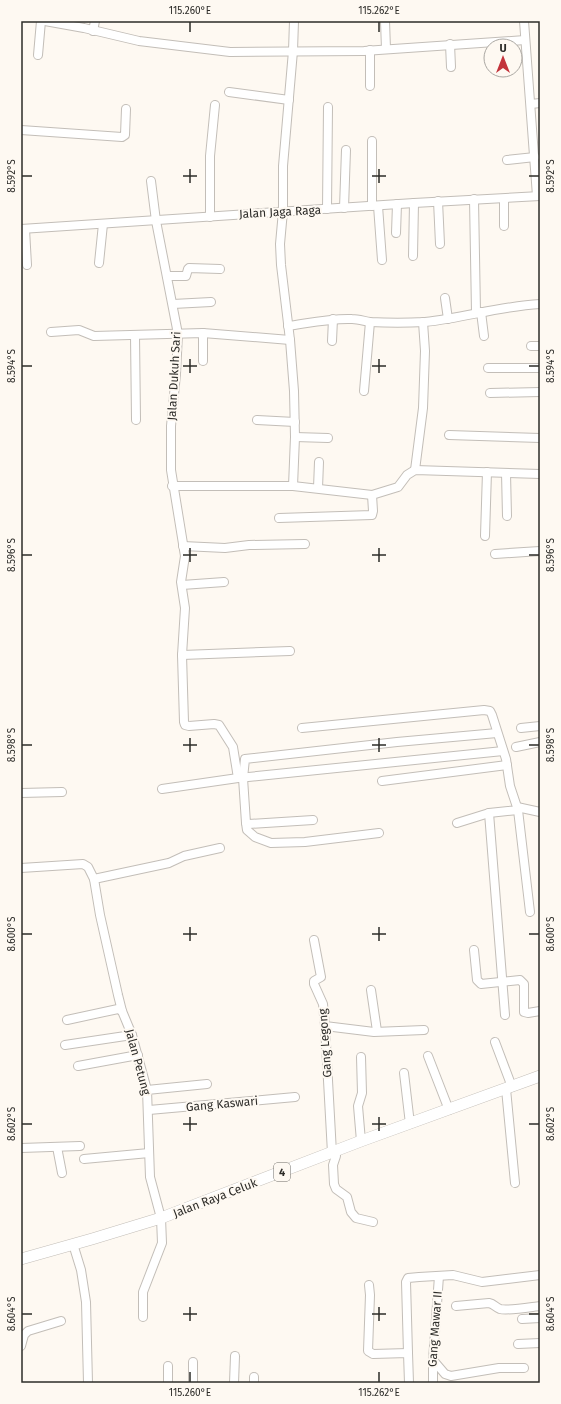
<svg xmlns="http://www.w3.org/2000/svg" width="561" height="1404" viewBox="0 0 561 1404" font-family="'Fira Sans',sans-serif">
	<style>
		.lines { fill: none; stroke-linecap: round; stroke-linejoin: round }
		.minor-casing { stroke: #c3beb8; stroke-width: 10 }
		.highway-casing { stroke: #c3beb8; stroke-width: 12 }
		.minor { stroke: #fff; stroke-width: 8 }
		.highway { stroke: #fff; stroke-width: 11 }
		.ticks { fill: none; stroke: #2d2c29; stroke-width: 1.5 }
		.labels { text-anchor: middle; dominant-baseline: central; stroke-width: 4; stroke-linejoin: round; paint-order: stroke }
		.shield { fill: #fef9f2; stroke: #6c6a65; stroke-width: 1 }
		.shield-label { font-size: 11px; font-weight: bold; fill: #2d2c29 }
		.street-label { font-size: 12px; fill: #2d2c29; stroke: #fef9f2 }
		.neatline { fill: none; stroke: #2d2c29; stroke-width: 1.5 }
		.ticks-label { font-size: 10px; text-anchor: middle; fill: #2d2c29 }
	</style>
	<rect width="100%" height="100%" fill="#fef9f2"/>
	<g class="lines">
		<g class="minor-casing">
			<g id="minor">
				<polyline points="45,21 84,28 139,41 230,52 364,51 525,40"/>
				<polyline points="385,21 386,49"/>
				<polyline points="524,21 537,196"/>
				<polyline points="93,31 95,21"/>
				<polyline points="450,44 451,67"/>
				<polyline points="370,50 370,86"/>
				<polyline points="38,55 41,21"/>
				<polyline points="229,92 289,100"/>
				<polyline points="531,104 540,103"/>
				<polyline points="21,130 122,137 125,135 126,109"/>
				<polyline points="507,160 535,157"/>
				<polyline points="151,181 156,221 178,334 176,374 171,426 171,470 185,556 181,582 185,608 182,655 184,722 185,725 189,726 214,724 219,725 233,747 238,778"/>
				<polyline points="474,199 476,312"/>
				<polyline points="504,199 504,226"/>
				<polyline points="438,201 440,244"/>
				<polyline points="372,206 372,141"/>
				<polyline points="378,206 382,260"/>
				<polyline points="344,208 346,150"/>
				<polyline points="327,209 328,107"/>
				<polyline points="210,217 210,156 215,105"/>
				<polyline points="21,229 414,203 540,196"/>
				<polyline points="25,229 27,265"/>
				<polyline points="396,233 397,204"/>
				<polyline points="413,256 414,203"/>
				<polyline points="99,263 103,224"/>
				<polyline points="167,276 186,276 188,269 189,268 220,269"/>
				<polyline points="445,298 448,319"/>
				<polyline points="173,304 211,302"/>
				<polyline points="481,312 484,336"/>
				<path d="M 288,326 C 309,323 331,318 352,319 C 358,319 364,321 370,322 C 388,323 407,323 425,322 C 464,318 501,306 540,304"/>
				<polyline points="51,332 79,330 94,336 203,333 290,340"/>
				<polyline points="135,335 136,420"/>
				<polyline points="332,341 333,319"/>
				<polyline points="531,346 540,346"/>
				<polyline points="203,361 203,333"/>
				<polyline points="488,368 540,368"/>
				<polyline points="364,391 370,322"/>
				<polyline points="490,393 540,392"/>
				<polyline points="257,420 295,422"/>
				<polyline points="449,435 540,438"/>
				<polyline points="295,437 328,438"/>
				<polyline points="415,470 423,408 425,351 423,322"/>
				<polyline points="506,473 507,516"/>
				<polyline points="172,486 293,486 372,495 398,487 407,475 415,470 540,474"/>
				<polyline points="293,486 295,437 294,391 290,340 281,265 280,244 283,211 283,166 293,51 294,21"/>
				<polyline points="318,488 319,462"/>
				<polyline points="279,518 372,515 373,511 372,495"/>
				<polyline points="485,536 487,472"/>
				<polyline points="183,546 225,548 249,545 305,544"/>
				<polyline points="495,554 540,551"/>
				<polyline points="182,585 224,582"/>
				<polyline points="182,655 290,651"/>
				<polyline points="302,728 484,710 490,711 492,715 506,759 510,786 518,810 489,813 457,823"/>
				<polyline points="521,728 540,726"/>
				<polyline points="516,747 540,742"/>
				<polyline points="382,781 507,765"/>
				<polyline points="162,789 238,778 503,751"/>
				<polyline points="21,793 62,792"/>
				<polyline points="517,807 540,812"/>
				<polyline points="518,810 530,912"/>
				<polyline points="489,813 505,1015"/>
				<polyline points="313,820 249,824 246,823 243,778 245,759 397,742 497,733"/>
				<polyline points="246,823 247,830 255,837 271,843 305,842 379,833"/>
				<polyline points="21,868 83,864 88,867 94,879 100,915 118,995 122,1011 132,1035 147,1090 150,1177 161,1218 162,1243 143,1292 143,1317"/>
				<polyline points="94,879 169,863 184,856 220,848"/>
				<polyline points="314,940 321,977 314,981 314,984 323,1004 325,1026 332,1153"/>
				<polyline points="474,950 477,980 481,984 520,980 524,984 524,1012 528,1013 540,1011"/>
				<polyline points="371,990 377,1031"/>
				<polyline points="67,1020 118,1009 122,1011"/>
				<polyline points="325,1026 374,1032 424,1030"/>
				<polyline points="495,1042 512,1087"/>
				<polyline points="65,1045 132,1035"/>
				<polyline points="428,1056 449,1110"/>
				<polyline points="78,1066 138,1055"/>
				<polyline points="404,1073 410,1124"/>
				<polyline points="506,1089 515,1183"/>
				<polyline points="147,1090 207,1084"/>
				<polyline points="149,1110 295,1097"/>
				<polyline points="361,1141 358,1106 362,1093 361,1057"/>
				<polyline points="57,1147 62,1173"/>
				<polyline points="21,1148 80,1146"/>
				<polyline points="335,1151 336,1156 333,1165 334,1184 336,1189 347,1197 351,1212 356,1218 373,1222"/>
				<polyline points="84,1159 149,1153"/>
				<polyline points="73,1244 81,1270 86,1302 88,1383"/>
				<polyline points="369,1285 370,1295 368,1351 373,1354 408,1353 409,1383"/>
				<path d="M 456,1306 L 489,1303 C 494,1304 495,1307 500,1309 C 508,1311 531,1307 540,1306"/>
				<polyline points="522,1319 540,1318"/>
				<polyline points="518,1344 540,1343"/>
				<polyline points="21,1346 24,1335 28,1331 61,1321"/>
				<polyline points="408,1353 406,1282 408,1278 419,1277 453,1275 482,1282 540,1275"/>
				<polyline points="433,1360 445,1374 451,1376 499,1368 524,1368"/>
				<polyline points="168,1366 168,1383"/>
				<polyline points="193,1383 193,1362"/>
				<polyline points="234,1383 235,1356"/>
				<polyline points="254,1383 254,1377"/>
				<polyline points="433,1383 433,1360 439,1276"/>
			</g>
		</g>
		<g class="highway-casing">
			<polyline id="highway" points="21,1259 92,1239 161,1218 361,1141 540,1076"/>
		</g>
		<use href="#minor" class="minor"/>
		<use href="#highway" class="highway"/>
	</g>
	<path class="ticks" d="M 190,22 L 190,32M 379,22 L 379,32M 190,169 L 190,183M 379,169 L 379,183M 22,176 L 32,176M 183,176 L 197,176M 372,176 L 386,176M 529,176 L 539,176M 190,359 L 190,373M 379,359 L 379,373M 22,366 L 32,366M 183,366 L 197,366M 372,366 L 386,366M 529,366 L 539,366M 190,548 L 190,562M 379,548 L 379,562M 22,555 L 32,555M 183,555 L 197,555M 372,555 L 386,555M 529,555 L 539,555M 190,738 L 190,752M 379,738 L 379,752M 22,745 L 32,745M 183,745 L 197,745M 372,745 L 386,745M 529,745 L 539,745M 190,927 L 190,941M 379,927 L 379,941M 22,934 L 32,934M 183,934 L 197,934M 372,934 L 386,934M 529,934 L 539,934M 190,1117 L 190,1131M 379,1117 L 379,1131M 22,1124 L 32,1124M 183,1124 L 197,1124M 372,1124 L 386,1124M 529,1124 L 539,1124M 190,1307 L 190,1321M 379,1307 L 379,1321M 22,1314 L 32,1314M 183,1314 L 197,1314M 372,1314 L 386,1314M 529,1314 L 539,1314M 190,1372 L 190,1382M 379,1372 L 379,1382"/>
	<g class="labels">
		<rect class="shield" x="274" y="1163" width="16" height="18" rx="3"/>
		<g class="shield-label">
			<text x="282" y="1172">4</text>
		</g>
		<g class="street-label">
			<text transform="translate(280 212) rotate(-3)">Jalan Jaga Raga</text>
			<text transform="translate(174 376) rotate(-87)">Jalan Dukuh Sari</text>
			<text transform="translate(325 1043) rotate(-94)">Gang Legong</text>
			<text transform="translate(138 1062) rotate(75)">Jalan Petung</text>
			<text transform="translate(222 1104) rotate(-5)">Gang Kaswari</text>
			<text transform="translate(215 1198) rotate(-21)">Jalan Raya Celuk</text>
			<text transform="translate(435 1329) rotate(-86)">Gang Mawar II</text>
		</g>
	</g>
	<rect width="561" height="1404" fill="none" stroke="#fef9f2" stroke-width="44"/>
	<g transform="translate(503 58)"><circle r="19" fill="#fef9f2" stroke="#aaa7a2"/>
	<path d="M0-3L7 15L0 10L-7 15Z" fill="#c3333b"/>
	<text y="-6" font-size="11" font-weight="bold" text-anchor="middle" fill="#2d2c29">U</text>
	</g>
	<rect x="22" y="22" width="517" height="1360" class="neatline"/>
	<g class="ticks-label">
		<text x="190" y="14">115.260°E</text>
		<text x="379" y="14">115.262°E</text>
		<text transform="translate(11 176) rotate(-90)" y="4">8.592°S</text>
		<text transform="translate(550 176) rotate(-90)" y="4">8.592°S</text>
		<text transform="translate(11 366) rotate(-90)" y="4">8.594°S</text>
		<text transform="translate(550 366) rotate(-90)" y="4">8.594°S</text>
		<text transform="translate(11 555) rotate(-90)" y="4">8.596°S</text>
		<text transform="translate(550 555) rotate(-90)" y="4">8.596°S</text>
		<text transform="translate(11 745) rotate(-90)" y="4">8.598°S</text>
		<text transform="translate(550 745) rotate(-90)" y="4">8.598°S</text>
		<text transform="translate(11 934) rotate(-90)" y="4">8.600°S</text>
		<text transform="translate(550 934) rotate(-90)" y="4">8.600°S</text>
		<text transform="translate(11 1124) rotate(-90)" y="4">8.602°S</text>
		<text transform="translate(550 1124) rotate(-90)" y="4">8.602°S</text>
		<text transform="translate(11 1314) rotate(-90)" y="4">8.604°S</text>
		<text transform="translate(550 1314) rotate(-90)" y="4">8.604°S</text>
		<text x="190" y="1396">115.260°E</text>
		<text x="379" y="1396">115.262°E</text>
	</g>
</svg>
